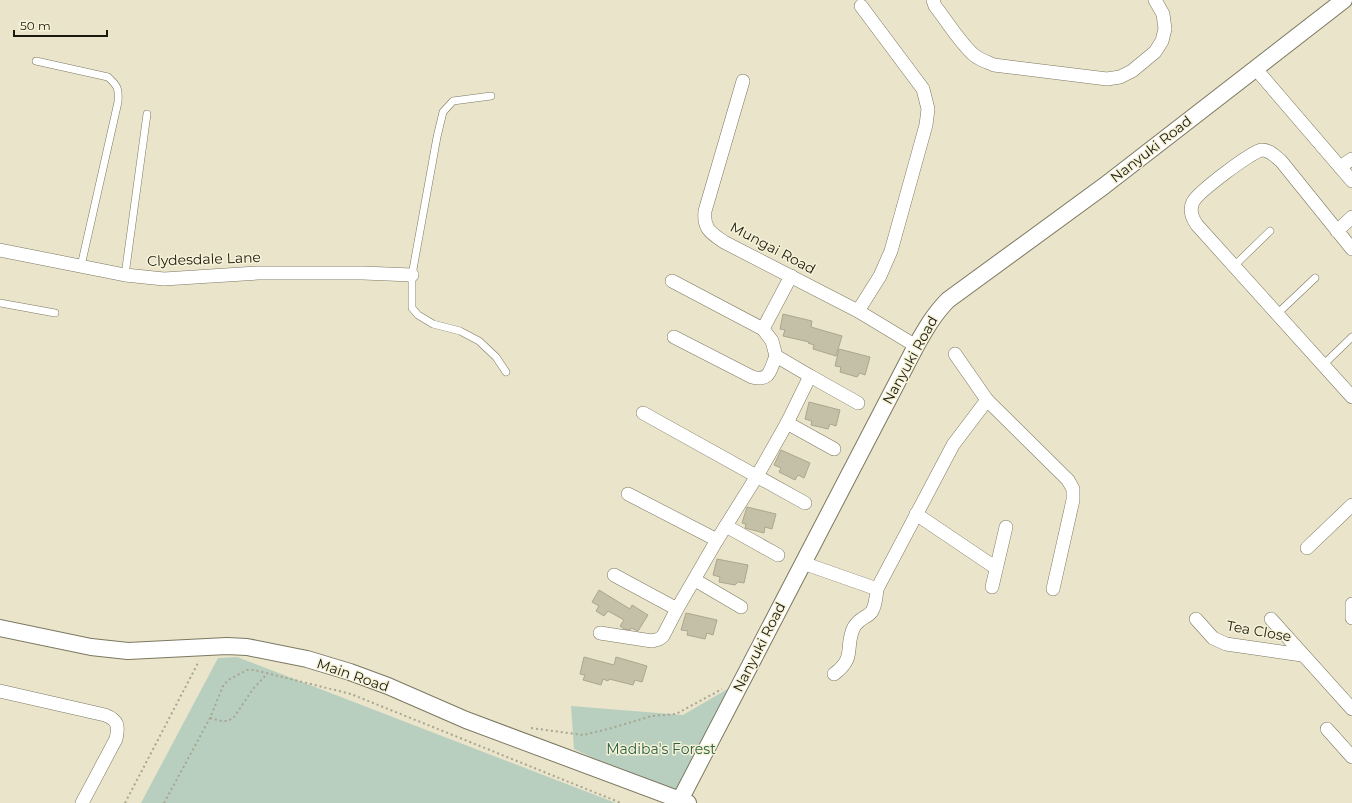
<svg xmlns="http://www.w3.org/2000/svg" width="1352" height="803" viewBox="0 0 1352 803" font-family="Montserrat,sans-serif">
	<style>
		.green { fill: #b8cfbf }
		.building { fill: #c4c0a7; stroke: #aba68e }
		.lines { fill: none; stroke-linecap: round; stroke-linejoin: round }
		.service-casing { stroke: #7c7860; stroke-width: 8 }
		.minor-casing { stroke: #7c7860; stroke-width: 14 }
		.tertiary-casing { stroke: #7c7860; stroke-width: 18 }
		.path { stroke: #a8a590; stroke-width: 2; stroke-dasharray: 2 3; stroke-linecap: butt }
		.service { stroke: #fff; stroke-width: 7 }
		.minor { stroke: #fff; stroke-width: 13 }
		.tertiary { stroke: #fff; stroke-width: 16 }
		.labels { text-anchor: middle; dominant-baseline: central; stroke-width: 3; stroke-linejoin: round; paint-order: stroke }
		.street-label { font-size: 14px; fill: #1b1a10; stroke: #f6f2d7 }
		.park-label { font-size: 14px; fill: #2a6242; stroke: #f6f2d7 }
	</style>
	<rect width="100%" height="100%" fill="#e9e4ca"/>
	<g class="green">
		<polygon points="237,657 616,803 141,803 218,658"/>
		<polygon points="731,687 684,785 675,792 664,791 574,749 571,706 683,715"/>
	</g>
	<g class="building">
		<polygon points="783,314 812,321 811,327 842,336 836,356 813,349 814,345 808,343 809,342 783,336 785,330 780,329"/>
		<polygon points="839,349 870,357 865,375 860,373 857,377 840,372 841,367 835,366"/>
		<polygon points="809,402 840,410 836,426 830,424 828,429 811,425 812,421 805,419"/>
		<polygon points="781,450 810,463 804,478 798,475 795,480 779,472 781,468 774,465"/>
		<polygon points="747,507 776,514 772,529 765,527 764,533 745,528 746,524 742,523"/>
		<polygon points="717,559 748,565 744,583 738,582 735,585 719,582 720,577 713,575"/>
		<polygon points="599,590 630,609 632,605 648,615 638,631 631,628 630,630 624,629 620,626 624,620 608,611 604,616 596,611 599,606 592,602"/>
		<polygon points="686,613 717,620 713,635 707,633 705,639 687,635 688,631 681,630"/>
		<polygon points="584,657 614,665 616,657 647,666 642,682 635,680 633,685 609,679 608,681 603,679 601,685 583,680 585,675 580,674"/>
	</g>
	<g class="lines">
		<g class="service-casing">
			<g id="service">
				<path d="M 36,61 L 108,77 C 118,86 119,89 118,102 L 81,266"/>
				<polyline points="491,96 453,101 443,112 437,137 412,275 412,308 418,315 433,324 460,331 479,341 496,357 506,372"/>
				<polyline points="1234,266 1270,231"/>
				<polyline points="125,275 147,114"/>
				<polyline points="0,303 55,313"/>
				<polyline points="1277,314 1315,278"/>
				<polyline points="1323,365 1352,337"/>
			</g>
		</g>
		<g class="minor-casing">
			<g id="minor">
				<path d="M 933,0 L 935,6 C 947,21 960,43 974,55 C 980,60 987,62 994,65 L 1107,79 L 1120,77 L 1132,71 L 1155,52 L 1162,41 L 1165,29 L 1163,14 L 1155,0"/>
				<polyline points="1255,68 1352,181"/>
				<path d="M 743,81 L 705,211 C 703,229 711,233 724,242 L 858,311 L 916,346"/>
				<polyline points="1340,167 1352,159"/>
				<polyline points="1337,231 1352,217"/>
				<path d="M 1352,249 L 1281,161 C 1276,157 1270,150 1262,150 C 1252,151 1198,192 1193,202 C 1189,210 1192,218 1197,225 L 1352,397"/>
				<polyline points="0,250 125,275 164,279 258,273 363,273 412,275"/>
				<polyline points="672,281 763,329"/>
				<polyline points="858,311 880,276 891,251 926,125 928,109 923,89 861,6"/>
				<path d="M 674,337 L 752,377 C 770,382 770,370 776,356"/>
				<polyline points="955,354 987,400"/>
				<polyline points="810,376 858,403"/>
				<polyline points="643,413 805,503"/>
				<polyline points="787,423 834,449"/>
				<polyline points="628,494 717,540"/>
				<polyline points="916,514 996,568"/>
				<polyline points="726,526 778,555"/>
				<polyline points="1307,548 1352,505"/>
				<polyline points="803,563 877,589"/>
				<polyline points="614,575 677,609"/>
				<polyline points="695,580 741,607"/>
				<polyline points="992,587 1006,527"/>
				<polyline points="1352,604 1352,618"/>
				<polyline points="1196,619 1213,638 1226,644 1302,655"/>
				<polyline points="1271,619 1352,709"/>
				<polyline points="600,633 652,641 659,639 663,636 677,609 717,540 757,476 787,423 810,376 776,356 772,341 763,329 791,276"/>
				<path d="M 834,674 C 857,657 844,647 854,627 C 860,617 869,617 872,611 C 876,605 876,596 877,589 L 953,445 L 987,400 L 1068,480 L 1073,489 L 1073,500 L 1053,589"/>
				<path d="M 0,691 L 105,715 C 118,720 119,726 116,739 L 82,803"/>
				<polyline points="1327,729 1352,757"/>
			</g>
		</g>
		<g class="tertiary-casing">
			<g id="tertiary">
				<polyline points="0,628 91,647 128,651 227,646 247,647 307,659 350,672 388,686 466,720 688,803"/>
				<path d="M 680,800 L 916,346 C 925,330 934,314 948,300 L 1104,186 L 1344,0"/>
			</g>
		</g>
		<g class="path">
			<polyline points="210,718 222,721 228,721 234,717 253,689 267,674"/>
			<polyline points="531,728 583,735 608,729 652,716 676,714 722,689"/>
			<polyline points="125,803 199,661"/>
			<polyline points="164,803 210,718 223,686 228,680 247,670 254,670 351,694 621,803"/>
		</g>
		<use href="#service" class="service"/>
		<use href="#minor" class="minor"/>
		<use href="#tertiary" class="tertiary"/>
	</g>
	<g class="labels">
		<g class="street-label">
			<text transform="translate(1151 149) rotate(-38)">Nanyuki Road</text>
			<text transform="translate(773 248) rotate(28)">Mungai Road</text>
			<text transform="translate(204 259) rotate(-2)">Clydesdale Lane</text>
			<text transform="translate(910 360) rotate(-61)">Nanyuki Road</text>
			<text transform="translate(1259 631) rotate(10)">Tea Close</text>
			<text transform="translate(759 647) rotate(-63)">Nanyuki Road</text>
			<text transform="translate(353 675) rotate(19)">Main Road</text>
		</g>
		<g class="park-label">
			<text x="661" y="749">Madiba's Forest</text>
		</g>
	</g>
	<path d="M14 30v6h93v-6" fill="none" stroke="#1b1a10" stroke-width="2"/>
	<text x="20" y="30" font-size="12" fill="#1b1a10" stroke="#f6f2d7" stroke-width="3" paint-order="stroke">50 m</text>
</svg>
